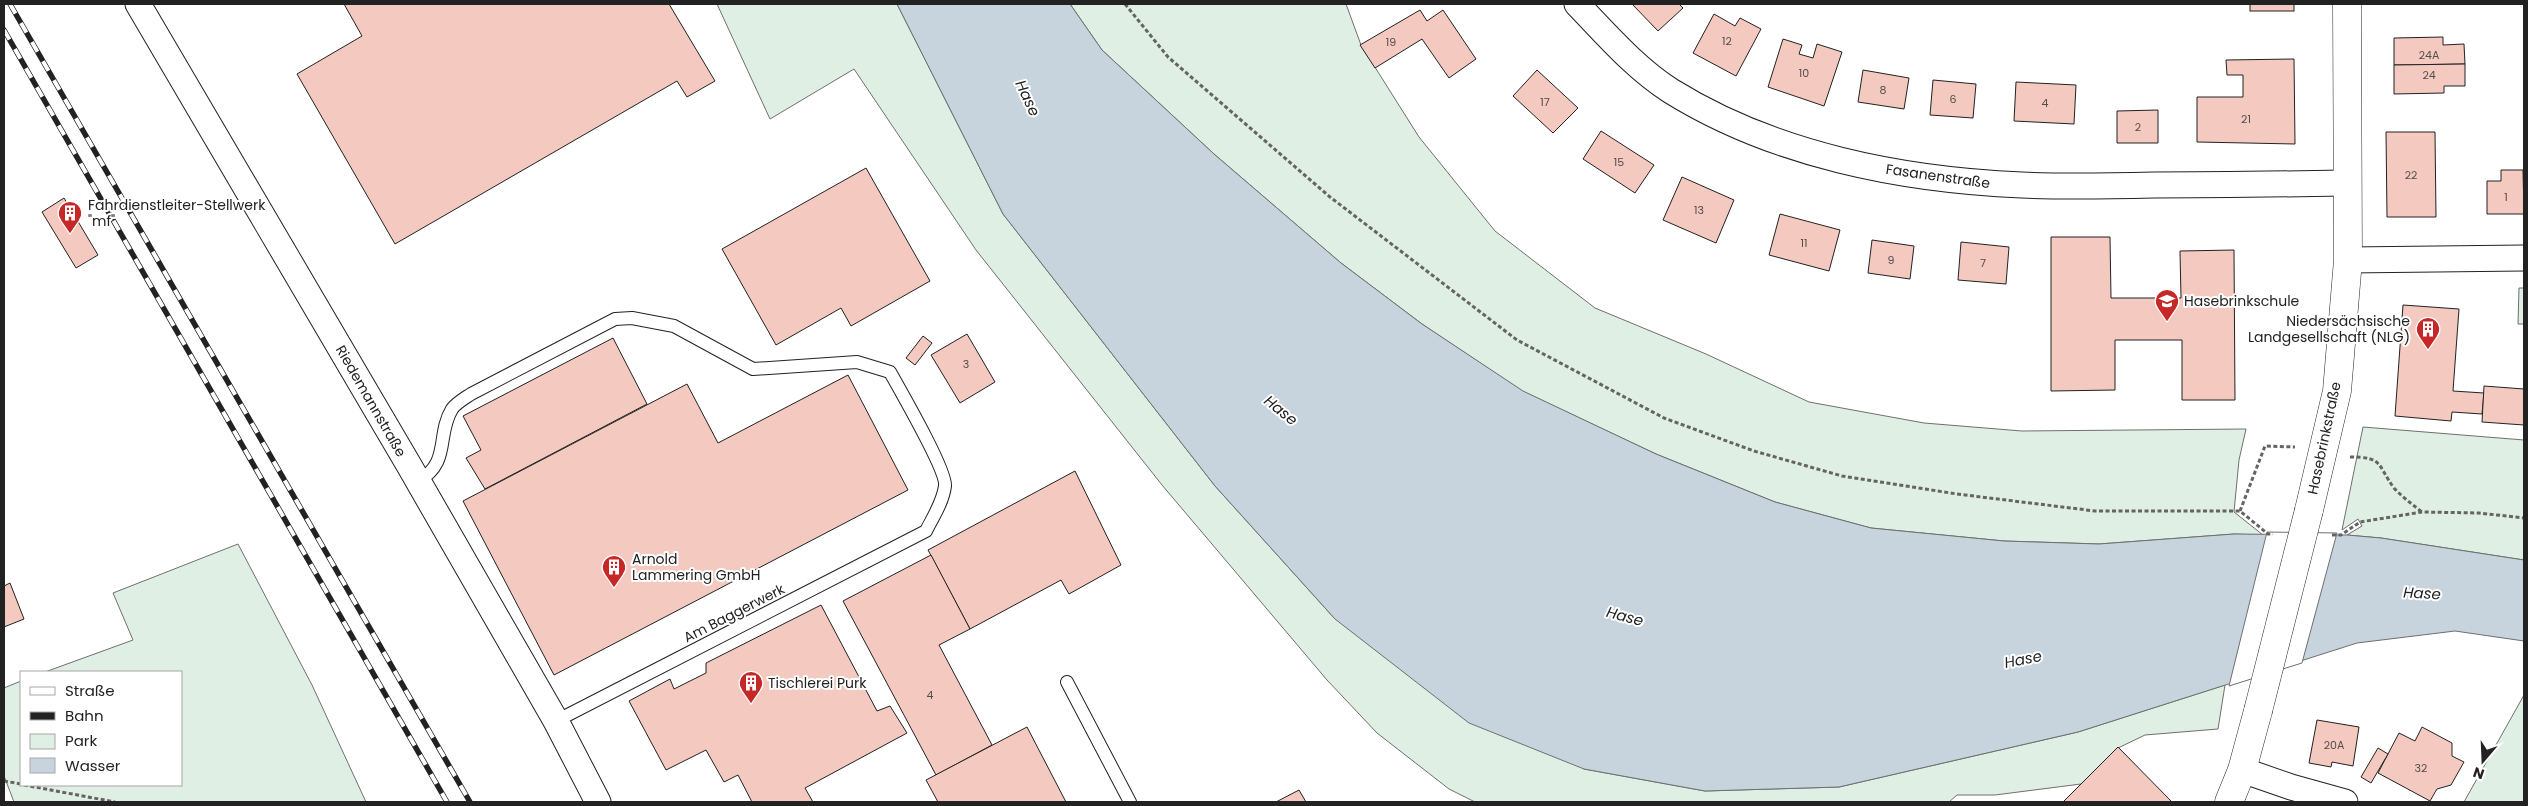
<svg xmlns="http://www.w3.org/2000/svg" width="2528" height="806" viewBox="0 0 2528 806" font-family="Poppins,sans-serif">
	<style>
		.green { fill: #e0efe3; stroke: #6f6f6f }
		.water { fill: #c7d3dd; stroke: #6f6f6f }
		.pier { fill: #fff; stroke: #6f6f6f }
		.building { fill: #f3c9c0; stroke: #222 }
		.lines { fill: none; stroke-linecap: round; stroke-linejoin: round }
		.lane-casing { stroke: #222; stroke-width: 14 }
		.street-casing { stroke: #222; stroke-width: 27 }
		.secondary-casing { stroke: #222; stroke-width: 29 }
		.path { stroke: #646464; stroke-width: 3; stroke-dasharray: 4 2.5; stroke-linecap: butt }
		.lane { stroke: #fff; stroke-width: 12 }
		.street { stroke: #fff; stroke-width: 25 }
		.secondary { stroke: #fff; stroke-width: 28 }
		.rail-casing { stroke: #222; stroke-width: 5.5 }
		.rail { stroke: #fff; stroke-width: 4; stroke-dasharray: 11; stroke-linecap: butt }
		.secondary-bridge-casing { stroke: #222; stroke-width: 29; stroke-linecap: butt }
		.secondary-bridge { stroke: #fff; stroke-width: 28 }
		.labels { text-anchor: middle; dominant-baseline: central; stroke-width: 4; stroke-linejoin: round; paint-order: stroke }
		.number-label { font-size: 11px; fill: #564c4a }
		.street-label { font-size: 14px; fill: #222; stroke: #fff }
		.poi-label { font-size: 14px; fill: #222; stroke: #fff; text-anchor: start }
		.water-label { font-size: 15px; font-style: italic; fill: #222; stroke: #fff }
	</style>
	<rect width="100%" height="100%" fill="#fff"/>
	<g class="green">
		<polygon points="717,4 897,4 1003,214 1215,486 1335,619 1584,769 1705,791 1839,787 2078,732 2225,685 2218,729 2145,735 2118,748 2081,784 1995,795 1957,795 1949,802 1475,802 1449,789 1377,733 1327,680 1162,485 976,250 854,69 770,119"/>
		<polygon points="1070,4 1346,4 1361,45 1419,137 1495,231 1595,308 1706,354 1809,402 1924,423 2022,431 2246,429 2239,460 2234,512 2263,535 2234,534 2099,544 2004,541 1871,528 1775,502 1656,454 1522,391 1422,324 1341,263 1214,154 1102,50"/>
		<polygon points="2519,288 2524,288 2524,324 2518,324"/>
		<polygon points="2363,427 2524,440 2524,560 2381,538 2347,535 2362,526 2358,519 2342,530"/>
		<polygon points="238,544 312,685 366,802 14,802 4,776 4,688 21,681 21,785 181,785 181,672 45,672 133,640 113,593"/>
		<polygon points="2524,695 2524,802 2464,802"/>
	</g>
	<polygon class="water" points="897,4 1070,4 1102,50 1214,154 1341,263 1422,324 1523,391 1656,454 1775,502 1871,528 2004,541 2099,544 2234,534 2347,535 2381,538 2524,560 2524,641 2455,631 2357,643 2078,732 1839,787 1705,791 1584,769 1469,723 1335,619 1215,486 1003,214"/>
	<polygon class="pier" points="2267,532 2337,533 2302,663 2229,686"/>
	<g class="building">
		<polygon points="344,4 669,4 715,81 687,97 677,81 395,244 297,74 362,36"/>
		<polygon points="1632,4 1679,4 1683,8 1658,31"/>
		<rect x="2250" y="4" width="44" height="7"/>
		<polygon points="1420,10 1427,21 1443,10 1476,59 1449,78 1422,39 1375,68 1360,45"/>
		<polygon points="1714,14 1735,26 1740,18 1761,29 1736,76 1693,53"/>
		<polygon points="2443,37 2443,45 2464,44 2465,64 2394,65 2394,38"/>
		<polygon points="1783,39 1802,45 1799,54 1813,58 1817,44 1842,52 1824,106 1768,87"/>
		<polygon points="2294,59 2295,144 2197,142 2197,97 2243,97 2243,75 2227,75 2226,60"/>
		<polygon points="2465,64 2465,86 2444,86 2444,93 2394,94 2394,65"/>
		<polygon points="1537,70 1578,108 1553,133 1513,96"/>
		<polygon points="1863,70 1909,78 1904,109 1858,102"/>
		<polygon points="1933,80 1976,84 1973,118 1930,115"/>
		<polygon points="2016,82 2076,85 2074,124 2014,121"/>
		<polygon points="2158,110 2158,143 2117,143 2117,111"/>
		<polygon points="1601,131 1654,165 1635,193 1583,159"/>
		<polygon points="2386,132 2435,132 2436,217 2387,217"/>
		<polygon points="866,168 930,281 851,326 841,308 776,345 722,249"/>
		<polygon points="2501,170 2523,170 2524,214 2487,214 2487,181 2501,181"/>
		<polygon points="1682,177 1734,200 1716,243 1663,220"/>
		<polygon points="64,198 98,255 76,268 42,212"/>
		<polygon points="1780,214 1840,230 1829,271 1769,255"/>
		<polygon points="2051,237 2110,237 2111,298 2181,298 2180,251 2234,250 2235,400 2182,400 2182,340 2115,340 2115,390 2051,391"/>
		<polygon points="1872,240 1914,246 1910,279 1868,273"/>
		<polygon points="1961,242 2009,247 2006,284 1958,280"/>
		<polygon points="2403,305 2459,309 2453,391 2484,393 2482,414 2452,412 2451,421 2395,416"/>
		<polygon points="967,334 995,382 960,403 931,355"/>
		<polygon points="923,336 932,343 915,365 906,358"/>
		<polygon points="613,338 647,404 485,489 466,458 481,450 463,416"/>
		<polygon points="848,375 908,490 554,675 463,501 687,384 718,443"/>
		<polygon points="2484,386 2524,389 2524,425 2482,422"/>
		<polygon points="1075,471 1121,565 1069,594 1061,580 970,629 928,550"/>
		<polygon points="931,555 970,629 939,645 992,745 936,775 843,601"/>
		<polygon points="10,583 24,619 4,627 4,586"/>
		<polygon points="821,605 877,711 890,706 907,733 805,788 813,802 752,802 738,775 724,782 706,750 666,770 629,701 670,679 674,689 706,673 706,663"/>
		<polygon points="2317,720 2359,727 2353,766 2332,762 2331,767 2309,763"/>
		<polygon points="1027,727 1066,802 938,802 926,780"/>
		<polygon points="2422,727 2452,743 2452,756 2464,762 2451,785 2437,789 2430,801 2378,773 2399,733 2415,741"/>
		<polygon points="2118,747 2172,802 2063,802"/>
		<polygon points="2378,748 2388,754 2371,783 2361,777"/>
		<polygon points="1299,790 1306,802 1276,802"/>
	</g>
	<g class="lines">
		<g class="lane-casing">
			<g id="lane">
				<path d="M 418,481 C 451,463 436,435 452,409 C 456,403 465,398 471,394 L 615,319 L 632,318 L 674,326 L 753,369 L 857,362 L 890,372 C 900,390 947,471 945,486 C 943,502 933,517 926,531 L 556,721"/>
				<polyline points="1067,682 1130,802"/>
			</g>
		</g>
		<g class="street-casing">
			<g id="street">
				<polyline points="138,4 410,467 556,721 598,802"/>
				<path d="M 1577,4 C 1606,34 1635,68 1671,91 C 1774,155 1902,180 2022,185 C 2066,187 2110,186 2154,185 C 2219,185 2283,184 2348,183"/>
				<polyline points="2348,260 2524,258"/>
				<polyline points="2242,770 2291,787 2345,802"/>
			</g>
		</g>
		<g class="secondary-casing">
			<g id="secondary">
				<polyline points="2309,510 2337,391 2348,260 2347,4"/>
				<polyline points="2229,802 2242,770 2258,711"/>
			</g>
		</g>
		<g class="path">
			<polyline points="1125,4 1168,57 1330,197 1517,340 1664,418 1754,451 1842,476 1957,494 2095,511 2240,511 2268,534 2273,534"/>
			<path d="M 2350,457 C 2384,457 2377,465 2394,488 C 2402,497 2412,504 2422,512"/>
			<polyline points="2240,511 2265,446 2295,447"/>
			<polyline points="2332,535 2341,535 2360,522 2422,512 2479,513 2524,518"/>
			<polyline points="4,781 21,784"/>
			<polyline points="24,785 115,802"/>
		</g>
		<use href="#lane" class="lane"/>
		<use href="#street" class="street"/>
		<use href="#secondary" class="secondary"/>
		<g class="rail-casing">
			<g id="rail">
				<polyline points="10,4 470,802"/>
				<polyline points="4,30 447,802"/>
			</g>
		</g>
		<use href="#rail" class="rail"/>
		<g class="secondary-bridge-casing">
			<polyline id="secondary-bridge" points="2258,711 2309,510"/>
		</g>
		<use href="#secondary-bridge" class="secondary-bridge"/>
	</g>
	<defs>
		<g id="building-pin" transform="scale(1.25)"><path d="M0 17L-7.5 6A9.5 9.5 0 1 1 7.5 6Z" fill="#c62828" stroke="#fff"/><path d="M-4-6H4V6H1V3H-1V6H-4ZM-2.5-4.3h1.7v1.8h-1.7ZM.8-4.3h1.7v1.8H.8ZM-2.5-1h1.7V.8h-1.7ZM.8-1h1.7V.8H.8Z" fill="#fff"/></g>
		<g id="school-pin" transform="scale(1.25)"><path d="M0 17L-7.5 6A9.5 9.5 0 1 1 7.5 6Z" fill="#c62828" stroke="#fff"/><path d="M0-5L7-2L0 1L-7-2ZM-4 1L0 2.5L4 1V4Q0 6-4 4Z" fill="#fff"/></g>
	</defs>
	<g fill-rule="evenodd">
		<use href="#building-pin" x="70" y="213"/>
		<use href="#school-pin" x="2167" y="301"/>
		<use href="#building-pin" x="2428" y="329"/>
		<use href="#building-pin" x="614" y="567"/>
		<use href="#building-pin" x="751" y="683"/>
	</g>
	<g class="labels">
		<g class="number-label">
			<text x="1727" y="41">12</text>
			<text x="1391" y="42">19</text>
			<text x="2429" y="55">24A</text>
			<text x="1804" y="73">10</text>
			<text x="2429" y="75">24</text>
			<text x="1883" y="90">8</text>
			<text x="1953" y="99">6</text>
			<text x="1545" y="102">17</text>
			<text x="2045" y="103">4</text>
			<text x="2246" y="119">21</text>
			<text x="2138" y="127">2</text>
			<text x="1619" y="162">15</text>
			<text x="2411" y="175">22</text>
			<text x="2506" y="197">1</text>
			<text x="1699" y="210">13</text>
			<text x="1804" y="243">11</text>
			<text x="1891" y="260">9</text>
			<text x="1983" y="263">7</text>
			<text x="966" y="364">3</text>
			<text x="930" y="695">4</text>
			<text x="2334" y="745">20A</text>
			<text x="2421" y="768">32</text>
		</g>
		<g class="street-label">
			<text transform="translate(1938 176) rotate(8)">Fasanenstraße</text>
			<text transform="translate(371 401) rotate(60)">Riedemannstraße</text>
			<text transform="translate(2324 438) rotate(-78)">Hasebrinkstraße</text>
			<text transform="translate(734 613) rotate(-27)">Am Baggerwerk</text>
		</g>
		<g class="poi-label">
			<text x="88" y="205">Fahrdienstleiter-Stellwerk<tspan x="88" dy="16">"mf"</tspan></text>
			<text x="2184" y="301">Hasebrinkschule</text>
			<text x="2410" y="321" text-anchor="end">Niedersächsische<tspan x="2410" dy="16">Landgesellschaft (NLG)</tspan></text>
			<text x="632" y="559">Arnold<tspan x="632" dy="16">Lammering GmbH</tspan></text>
			<text x="768" y="683">Tischlerei Purk</text>
		</g>
		<g class="water-label">
			<text transform="translate(1028 98) rotate(65)">Hase</text>
			<text transform="translate(1281 410) rotate(39)">Hase</text>
			<text transform="translate(2422 593) rotate(3)">Hase</text>
			<text transform="translate(1625 616) rotate(15)">Hase</text>
			<text transform="translate(2023 659) rotate(-11)">Hase</text>
		</g>
	</g>
	<rect width="2528" height="806" fill="none" stroke="#222222" stroke-width="10"/>
	<rect x="20" y="671" width="162" height="115" fill="#ffffff" stroke="#a7a7a7"/>
	<rect x="30" y="687" width="25" height="8" fill="#ffffff" stroke="#a7a7a7"/>
	<text x="65" y="696" font-size="15" fill="#222222">Straße</text>
	<rect x="30" y="712" width="25" height="8" fill="#222222" stroke="#a7a7a7"/>
	<text x="65" y="721" font-size="15" fill="#222222">Bahn</text>
	<rect x="30" y="734" width="25" height="15" fill="#e0efe3" stroke="#a7a7a7"/>
	<text x="65" y="746" font-size="15" fill="#222222">Park</text>
	<rect x="30" y="758" width="25" height="15" fill="#c7d3dd" stroke="#a7a7a7"/>
	<text x="65" y="771" font-size="15" fill="#222222">Wasser</text>
	<g transform="translate(2483 761) rotate(199)" stroke="#ffffff" stroke-width="4" paint-order="stroke">
	<path d="M0-4L9 19L0 12L-9 19Z" fill="#222222"/>
	<text y="-8" font-size="14" font-weight="bold" text-anchor="middle" fill="#222222">N</text>
	</g>
</svg>
